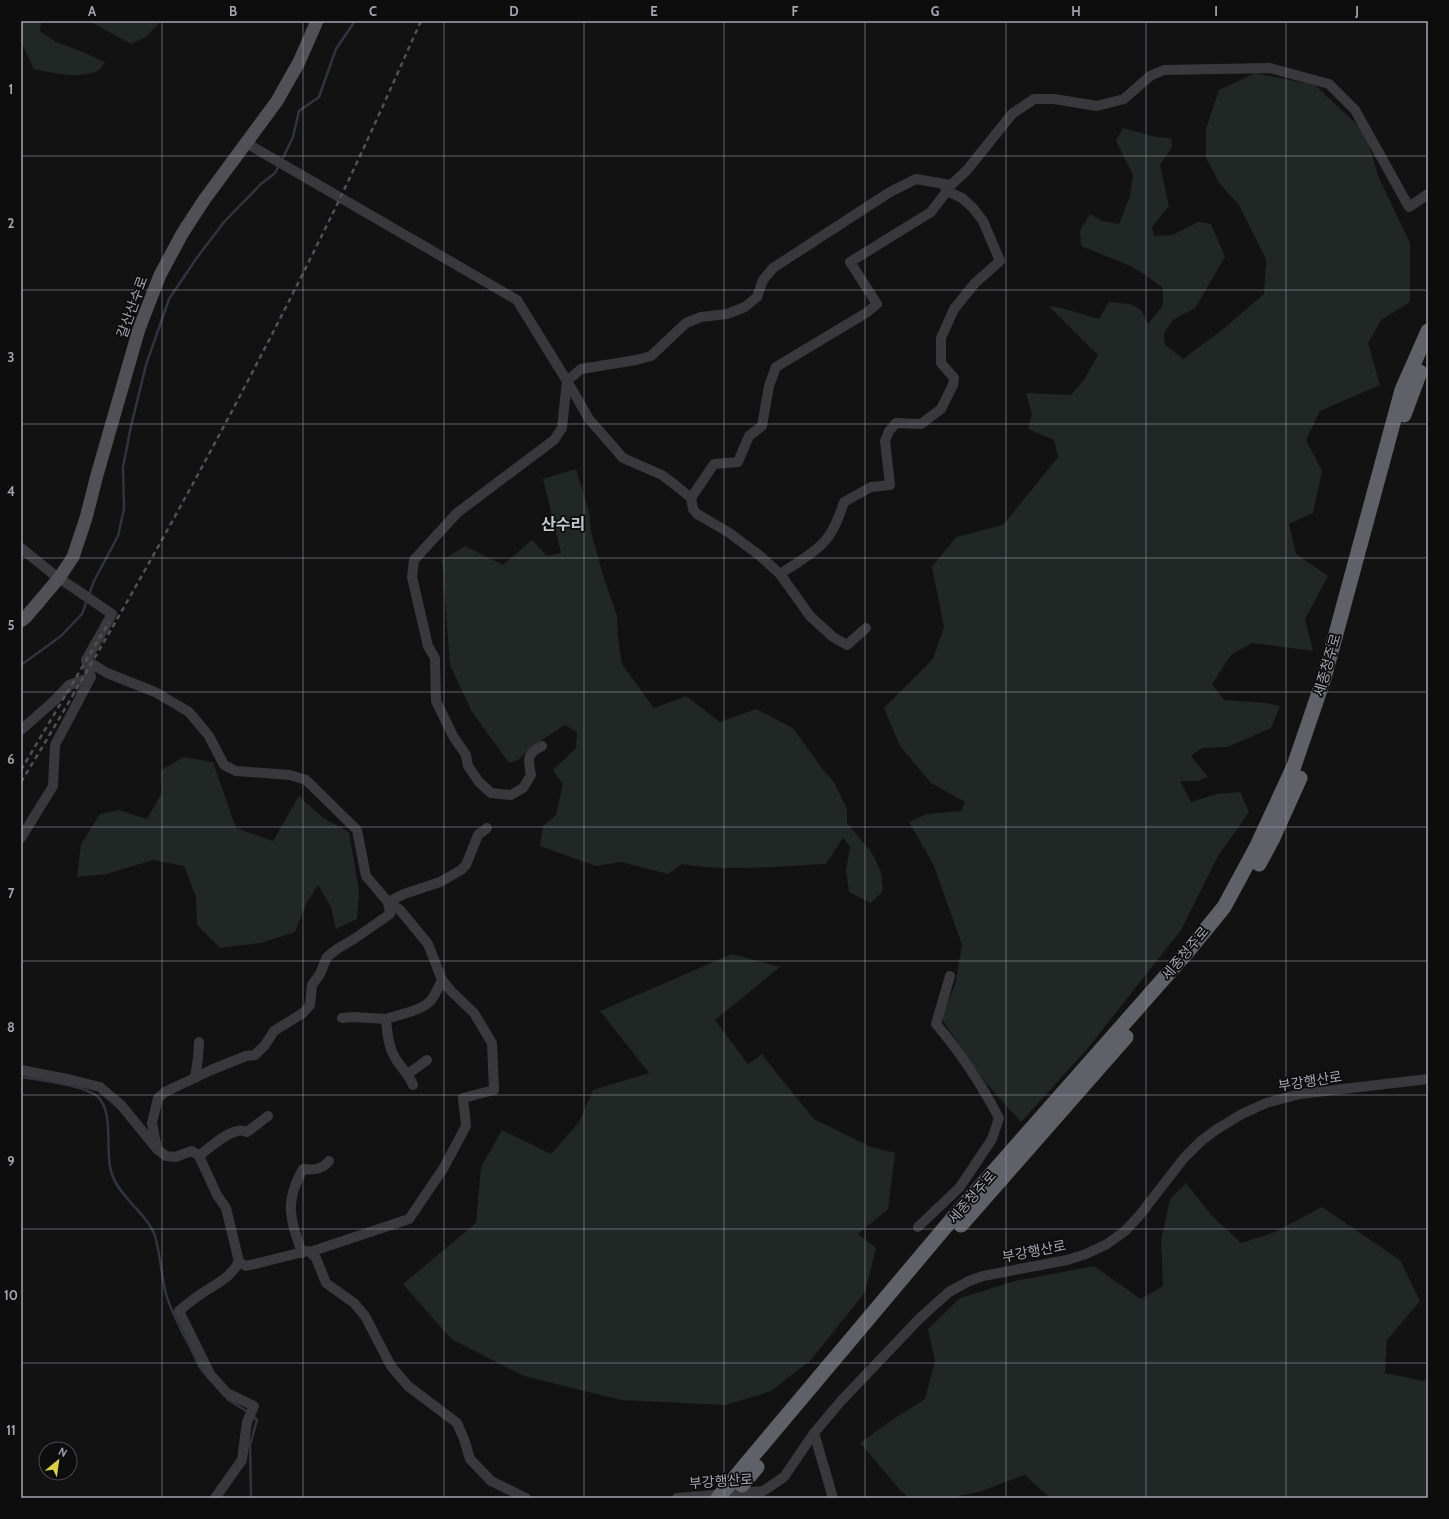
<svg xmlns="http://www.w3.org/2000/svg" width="1449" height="1519" viewBox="0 0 1449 1519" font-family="Cabin,'Noto Sans KR',sans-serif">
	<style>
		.green { fill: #212724 }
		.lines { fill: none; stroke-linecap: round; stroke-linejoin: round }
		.stream { stroke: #31343e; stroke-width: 2.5 }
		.minor { stroke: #39383d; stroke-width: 10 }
		.major { stroke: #505056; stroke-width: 13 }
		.highway { stroke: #606068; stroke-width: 15 }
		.rail { stroke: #505056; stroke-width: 2.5; stroke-dasharray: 5 4; stroke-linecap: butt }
		.highway-bridge { stroke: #606068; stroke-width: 15 }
		.grid { fill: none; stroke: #a5a5b2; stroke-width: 1; stroke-opacity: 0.55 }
		.labels { text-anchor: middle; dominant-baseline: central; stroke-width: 3.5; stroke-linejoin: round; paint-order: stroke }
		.street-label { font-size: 14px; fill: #a5a5b2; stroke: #0d0d0e }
		.quarter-label { font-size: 16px; font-weight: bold; fill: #c5c5cf; stroke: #0d0d0e }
		.neatline { fill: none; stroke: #a5a5b2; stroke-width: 1.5 }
		.grid-label { font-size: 13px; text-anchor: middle; font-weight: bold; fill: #a5a5b2 }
	</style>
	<rect width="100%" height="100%" fill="#121213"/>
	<g class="green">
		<path d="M 21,21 L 41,21 L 40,31 L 56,42 L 83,52 L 105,62 C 103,64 102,68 99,70 C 83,80 52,73 34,69 L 21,42 Z"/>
		<polygon points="89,21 161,21 146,37 131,44"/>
		<polygon points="1255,73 1315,85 1365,132 1379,178 1410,243 1410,302 1381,320 1368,343 1380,385 1320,411 1306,440 1322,471 1313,513 1289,524 1296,554 1328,576 1305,619 1313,651 1252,643 1231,655 1212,684 1224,700 1267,703 1280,706 1271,728 1227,747 1202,748 1191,756 1208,777 1198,781 1180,781 1191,802 1217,794 1240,792 1249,812 1218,856 1181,930 1088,1048 1021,1122 985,1082 941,1018 955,985 962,945 934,866 909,822 927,814 961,811 965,802 931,783 900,746 884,708 933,659 944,627 932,567 956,537 1003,525 1058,457 1054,440 1028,429 1032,414 1026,393 1071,395 1085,378 1098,355 1049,306 1065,309 1099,319 1109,302 1130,304 1141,310 1148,324 1163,305 1163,288 1144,274 1128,265 1081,246 1080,231 1090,214 1102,221 1119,224 1130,196 1133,175 1116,141 1123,128 1156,137 1171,138 1172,147 1160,165 1169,206 1152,227 1154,236 1172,235 1198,222 1211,224 1225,257 1195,308 1173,320 1164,333 1165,345 1183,359 1223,329 1264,294 1266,259 1239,205 1220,184 1206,158 1206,129 1219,90"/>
		<path d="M 576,469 L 589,512 L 591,532 L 603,575 L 617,616 L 618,638 L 622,664 L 654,708 L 686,696 L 720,722 L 756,709 L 793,728 L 824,771 L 834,782 L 847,809 L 847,823 L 872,853 L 881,872 L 883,891 L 871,903 L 849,892 L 846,870 L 850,847 L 843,838 L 826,864 C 779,866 728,872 682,864 L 668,874 L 621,862 L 596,866 L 540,846 L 543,826 L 556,815 L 563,784 L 553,770 L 576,748 L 577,732 L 565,725 L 530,748 L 518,760 L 509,763 L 472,712 L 450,665 L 442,560 L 465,546 L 503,565 L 532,540 L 547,556 L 561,553 L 543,479 Z"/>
		<polygon points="184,757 213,762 236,828 273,841 299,796 323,818 349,832 359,891 357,919 336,929 331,907 318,885 307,902 295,932 261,943 220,948 197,925 196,897 184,866 153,860 107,874 77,877 81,844 100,814 119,810 147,819 162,793 161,770"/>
		<polygon points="732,954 780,967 715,1020 748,1064 762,1054 778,1075 814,1119 871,1147 895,1153 888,1209 858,1234 876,1248 865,1292 811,1360 771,1391 726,1405 621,1400 524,1376 451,1339 403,1284 476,1223 481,1167 502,1130 551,1154 579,1122 593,1090 649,1073 600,1011"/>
		<polygon points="1186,1183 1212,1216 1241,1243 1275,1232 1322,1207 1400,1260 1420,1301 1387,1340 1385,1373 1423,1381 1428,1377 1428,1498 1050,1498 1025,1475 979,1492 948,1498 909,1498 901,1491 860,1443 890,1421 925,1399 935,1361 928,1329 960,1298 1015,1281 1094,1266 1141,1299 1163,1286 1161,1241 1170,1199"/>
	</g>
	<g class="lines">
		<g class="stream">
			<polyline points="282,160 293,137 299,111 319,97 336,49 355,21"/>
			<polyline points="89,595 94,581 118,536 124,509 123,467 131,426 146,365 169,299 196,259 224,222 262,183 275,173 279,165"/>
			<polyline points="21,665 61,636 82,614 87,600"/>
			<path d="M 21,1077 C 40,1080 83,1085 97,1096 C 116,1113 103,1154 113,1177 C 121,1198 148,1215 155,1236 C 160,1253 161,1272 165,1290 C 169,1309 183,1333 192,1351 C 196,1359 199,1368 205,1374"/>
			<polyline points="227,1399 248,1412"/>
			<polyline points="251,1498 250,1445 257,1420 252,1415"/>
		</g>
		<g class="minor">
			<polyline points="246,143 517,300 567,381 581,369 636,360 651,356 686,323 701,317 727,314 745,307 757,297 763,280 773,268 890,192 916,179 951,185 967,170 1012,114 1034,99 1054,99 1097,106 1124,99 1150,76 1164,70 1270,68 1329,84 1355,110 1409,207 1428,194"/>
			<polyline points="567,381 589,419 623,458 662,475 674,484 691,498 693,509 697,514 728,532 759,555 780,574 810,616 833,637 847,645 866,628"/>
			<polyline points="691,498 714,464 738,462 749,436 762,426 769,386 776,367 866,313 877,304 850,262 931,212 947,191"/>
			<polyline points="21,548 58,578"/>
			<path d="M 780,574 C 792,566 811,555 821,545 C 833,534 839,517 844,502 L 871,487 L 890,485 L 885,441 L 889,431 L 896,423 L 921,424 L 941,409 L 953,385 L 954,378 L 941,363 L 941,338 L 954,309 L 975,283 L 1000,261 L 983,221 L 973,208 L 962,198 L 947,191 L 943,184"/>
			<polyline points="59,578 112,614 86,660 107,673 155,692 189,712 209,736 224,765 236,771 290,775 306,780 357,830 366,876 388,902 390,914 354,939 337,949 327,957 320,974 312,985 310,1005 303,1013 274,1031 265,1045 255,1055 246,1056 211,1070 165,1092 158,1098 152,1123 157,1149"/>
			<polyline points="21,730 55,700 69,685 91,677"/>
			<path d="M 542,746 C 526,754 528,759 531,775 L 523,788 L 511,795 L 491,793 L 479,782 L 468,766 L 466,755 L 453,736 L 436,701 L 435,658 L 428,646 L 412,577 L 414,560 L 457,513 L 554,440 L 562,428 L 567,381"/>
			<polyline points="21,838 53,786 55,745 91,677 86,660"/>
			<polyline points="388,902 404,894 440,882 461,870 466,865 478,835 487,828"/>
			<polyline points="342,1018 353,1017 386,1019"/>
			<polyline points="21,1070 72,1080 100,1087 121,1105 157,1149 166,1156 175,1157 192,1151 199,1156 217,1195 226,1208 239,1262 246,1266 307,1251 310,1252 409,1219 443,1169 466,1126 463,1098 494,1090 492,1043 474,1013 451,991 442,980 428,944 400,910 388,902"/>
			<polyline points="408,1074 427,1060"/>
			<polyline points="195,1078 198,1058 199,1042"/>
			<path d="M 413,1085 C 408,1073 400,1067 394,1056 C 388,1045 387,1031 386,1019 C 400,1014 423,1011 432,999 C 436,993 439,986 442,980"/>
			<path d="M 199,1156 C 209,1148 225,1133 238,1131 C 240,1130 244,1131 247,1132 L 268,1116"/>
			<path d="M 918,1227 L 960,1187 L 992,1139 L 999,1118 C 981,1084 961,1053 936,1024 L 950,976"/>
			<polyline points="310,1252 316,1258 326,1283 354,1303 365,1316 391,1366 408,1386 457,1423 464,1439 470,1459 491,1481 526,1498"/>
			<path d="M 302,1253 C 290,1217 284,1203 303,1169 C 313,1170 322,1170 329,1161"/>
			<polyline points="814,1433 833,1498"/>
			<path d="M 215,1498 L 242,1460 L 247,1422 L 254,1406 L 227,1393 L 210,1374 L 179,1311 C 186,1305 193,1299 201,1294 C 217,1283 229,1279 239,1262"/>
			<polyline points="677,1498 763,1491 784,1477 814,1433 841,1401 920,1318 949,1292 969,1281 983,1276 1067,1260 1086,1254 1107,1244 1125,1231 1139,1216 1184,1158 1201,1141 1217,1129 1242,1114 1266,1103 1300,1094 1428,1079"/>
		</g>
		<polyline class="major" points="21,621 26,617 59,578 73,557 86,518 97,475 139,329 160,275 182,234 204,200 277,101 299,62 317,21"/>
		<g class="highway">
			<polyline points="1404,415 1420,372"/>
			<polyline points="1259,864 1273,838 1300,778"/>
			<polyline points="961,1225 1126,1037"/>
			<polyline points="746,1464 958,1212 1188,951 1224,907 1257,846 1294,766 1324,678 1402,390 1428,331"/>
		</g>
		<g class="rail">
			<polyline points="21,770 109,622"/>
			<path d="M 21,782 C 50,735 77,688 105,640 C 182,507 255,371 323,233 C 358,163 389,92 421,21"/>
		</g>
		<g class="highway-bridge">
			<polyline points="742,1485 757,1467"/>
			<polyline points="718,1498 746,1464"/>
		</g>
	</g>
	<path class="grid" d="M 162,21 L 162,1498M 303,21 L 303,1498M 444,21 L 444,1498M 584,21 L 584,1498M 724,21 L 724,1498M 865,21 L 865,1498M 1006,21 L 1006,1498M 1146,21 L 1146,1498M 1286,21 L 1286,1498M 21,156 L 1428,156M 21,290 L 1428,290M 21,424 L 1428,424M 21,558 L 1428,558M 21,692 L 1428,692M 21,827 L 1428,827M 21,961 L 1428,961M 21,1095 L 1428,1095M 21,1229 L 1428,1229M 21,1363 L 1428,1363"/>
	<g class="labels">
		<g class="street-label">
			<text transform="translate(132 307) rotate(-70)">갈산산수로</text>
			<text transform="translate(1327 665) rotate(-74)">세종청주로</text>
			<text transform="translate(1185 953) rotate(-50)">세종청주로</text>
			<text transform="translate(1310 1081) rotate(-9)">부강행산로</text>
			<text transform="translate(972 1197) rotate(-49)">세종청주로</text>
			<text transform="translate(1034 1251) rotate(-11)">부강행산로</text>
			<text transform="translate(721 1481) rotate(-4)">부강행산로</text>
		</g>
		<g class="quarter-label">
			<text x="563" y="524">산수리</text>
		</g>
	</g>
	<rect width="1449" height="1519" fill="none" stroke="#0d0d0e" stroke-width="44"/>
	<g transform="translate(58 1461) rotate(29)"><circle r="19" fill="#0d0d0e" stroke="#4a4a50"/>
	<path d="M0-3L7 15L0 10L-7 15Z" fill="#dad142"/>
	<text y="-6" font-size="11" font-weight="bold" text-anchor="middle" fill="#a5a5b2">N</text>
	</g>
	<rect x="22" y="22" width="1405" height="1475" class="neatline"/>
	<g class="grid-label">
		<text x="92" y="16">A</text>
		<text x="233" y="16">B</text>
		<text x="373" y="16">C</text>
		<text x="514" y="16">D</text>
		<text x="654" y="16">E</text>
		<text x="795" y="16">F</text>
		<text x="935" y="16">G</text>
		<text x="1076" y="16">H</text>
		<text x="1216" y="16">I</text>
		<text x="1357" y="16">J</text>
		<text x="11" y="94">1</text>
		<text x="11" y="228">2</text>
		<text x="11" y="362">3</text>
		<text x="11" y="496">4</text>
		<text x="11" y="630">5</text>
		<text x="11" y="764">6</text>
		<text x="11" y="898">7</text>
		<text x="11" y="1032">8</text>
		<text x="11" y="1166">9</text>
		<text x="11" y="1300">10</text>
		<text x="11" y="1435">11</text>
	</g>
</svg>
